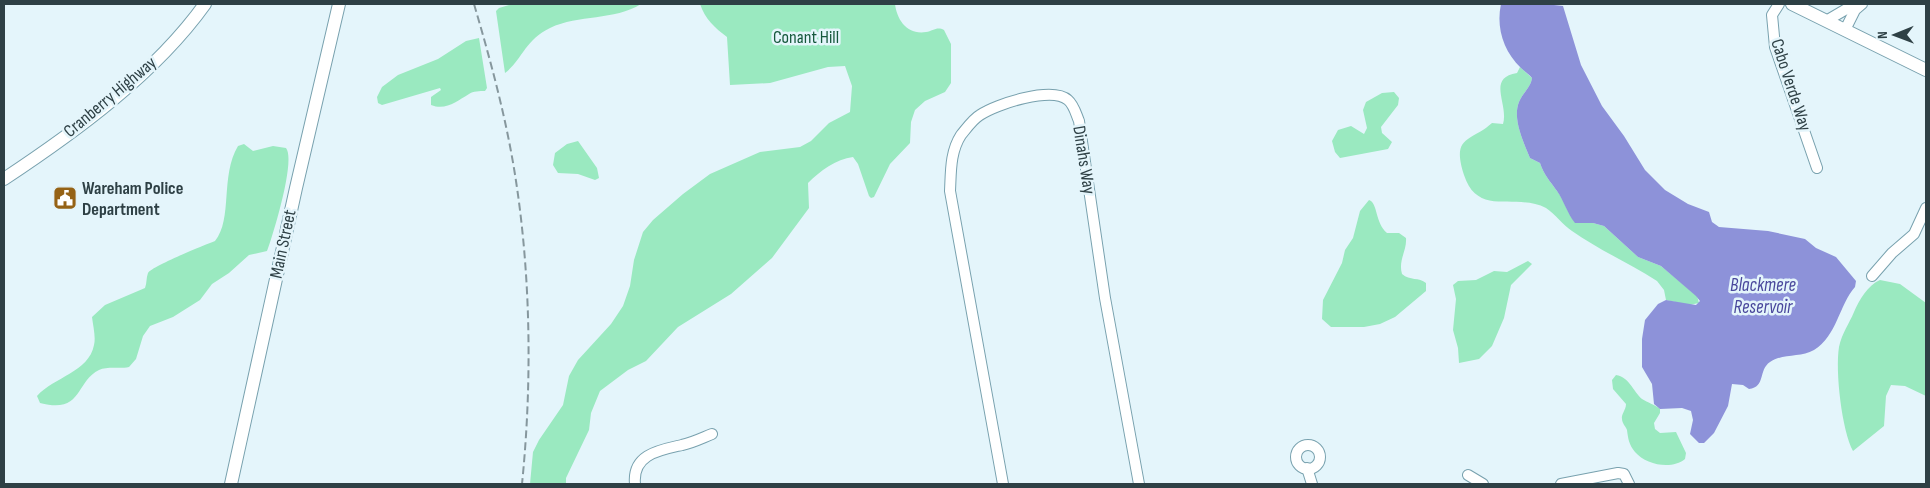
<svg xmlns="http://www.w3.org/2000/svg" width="1930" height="488" viewBox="0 0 1930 488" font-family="'Sofia Sans Condensed',sans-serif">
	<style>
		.green { fill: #9ae9c0 }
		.water { fill: #8d92d9 }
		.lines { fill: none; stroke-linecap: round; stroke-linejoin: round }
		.minor-casing { stroke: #78a1ae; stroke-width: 12 }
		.major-casing { stroke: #78a1ae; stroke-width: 14 }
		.minor { stroke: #fff; stroke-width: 10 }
		.major { stroke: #fff; stroke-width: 12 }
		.rail { stroke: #86979d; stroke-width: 2; stroke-dasharray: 8 4; stroke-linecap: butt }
		.labels { text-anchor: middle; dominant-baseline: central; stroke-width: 5; stroke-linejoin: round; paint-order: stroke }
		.park-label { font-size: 18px; fill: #15583c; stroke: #e4f5fb }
		.street-label { font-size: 18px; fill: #2e4045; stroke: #e4f5fb }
		.poi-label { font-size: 18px; font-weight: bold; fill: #2e4045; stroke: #e4f5fb; text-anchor: start }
		.water-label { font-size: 19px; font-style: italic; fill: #49479c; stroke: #e4f5fb }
	</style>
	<rect width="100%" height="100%" fill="#e4f5fb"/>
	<g class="green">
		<path d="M 513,4 L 641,4 C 614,21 579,14 550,28 C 525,40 522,60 505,73 L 496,11 L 499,8 Z"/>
		<path d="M 700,4 L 895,4 C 897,20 907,35 926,32 C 933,31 937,26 944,30 L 951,44 L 951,83 L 945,92 L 925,101 L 915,110 L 911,122 L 910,143 L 890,164 L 874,197 L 871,198 L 869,196 L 858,164 L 853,157 C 836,159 820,171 808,183 L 809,208 L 772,258 L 731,294 L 678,327 L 646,361 L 628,370 L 600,391 L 591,413 L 589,430 L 566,478 L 566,484 L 530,484 L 533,452 L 539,440 L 563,405 L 569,376 L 578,360 L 611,324 L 623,306 L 630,286 L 634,260 L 643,232 L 653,220 L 683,194 L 710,174 L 760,152 L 800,147 L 811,141 L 829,123 L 850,112 L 852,86 L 845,66 L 828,67 L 770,83 L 730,85 L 727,37 C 715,28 705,19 700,4 Z"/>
		<path d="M 479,38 L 487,88 L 485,91 C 480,91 473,91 469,94 C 457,101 446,111 431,105 L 431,97 L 441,90 L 440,88 L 382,105 L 378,103 L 377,97 L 382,87 L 398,75 L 438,59 L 466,41 Z"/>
		<path d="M 1520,67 L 1532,78 C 1531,87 1522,94 1519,102 C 1512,119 1524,143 1530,158 L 1540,163 C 1544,175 1550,181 1557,191 C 1565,201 1567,213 1576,223 L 1593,223 L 1604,226 L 1638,257 L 1661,266 L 1697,296 L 1699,303 L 1689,305 L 1666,300 L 1664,290 L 1657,281 C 1629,263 1599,250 1572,231 C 1563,225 1555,214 1546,208 C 1516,192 1478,218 1464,175 C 1451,135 1471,142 1492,123 L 1503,124 C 1509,104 1486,78 1517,73 Z"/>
		<polygon points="1394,92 1399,98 1398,105 1381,127 1382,133 1392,142 1388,149 1340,158 1335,152 1332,141 1338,130 1351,126 1364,134 1367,128 1363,110 1366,102 1382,93"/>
		<polygon points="578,141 597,168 599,178 595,180 578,174 558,173 553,165 555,153 567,144"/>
		<path d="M 244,144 L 253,151 L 273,146 L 286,148 C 296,160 273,235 267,251 L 249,255 L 229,273 L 212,284 L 200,300 L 173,317 L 150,326 L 143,336 L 136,359 L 129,367 C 120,369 107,366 99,370 C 75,382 83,414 40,403 L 37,396 C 54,377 89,372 94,345 C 96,337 93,326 92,317 L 105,305 L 145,288 C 147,283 146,278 148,273 C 152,266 205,245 215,241 C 233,219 220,176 238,146 Z"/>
		<path d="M 1369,200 C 1378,203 1375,223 1387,233 L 1399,233 L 1406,238 C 1407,251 1398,260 1402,274 C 1410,281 1419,277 1426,283 L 1426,291 L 1395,317 L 1380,324 L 1364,327 L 1331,327 L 1322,319 L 1323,300 L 1342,263 L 1345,250 L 1353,238 L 1360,211 Z"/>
		<polygon points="1528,261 1532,264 1511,285 1504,318 1492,346 1479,359 1459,363 1458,348 1453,330 1456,299 1453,285 1458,281 1476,280 1494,271 1507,272"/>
		<path d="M 1880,280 L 1900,284 L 1926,303 L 1926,396 L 1905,386 L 1891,385 L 1886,396 L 1884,426 L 1853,451 C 1842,431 1835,371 1839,347 C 1842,333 1849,324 1854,312 C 1859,300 1868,285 1880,280 Z"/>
		<path d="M 1616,375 C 1629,377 1633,391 1642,399 C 1648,403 1654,404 1660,409 L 1660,413 L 1654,423 L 1655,429 L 1660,433 L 1676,432 L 1686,453 L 1685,459 C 1672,470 1646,465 1635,452 C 1629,445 1628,438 1627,430 C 1626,427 1622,423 1622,419 C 1621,414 1626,410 1626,404 L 1613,389 L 1612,380 Z"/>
	</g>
	<path class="water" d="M 1501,4 L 1545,4 L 1563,6 L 1581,65 L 1602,106 L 1624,136 L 1645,170 L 1665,190 L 1688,204 L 1709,212 L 1712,222 L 1719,227 L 1768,231 L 1805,239 L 1816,248 L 1836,257 L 1856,281 L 1855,287 C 1839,305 1837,336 1814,350 C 1800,358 1783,353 1770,362 C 1758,370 1766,387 1749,389 L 1743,385 L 1732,384 L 1728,406 L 1714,433 L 1704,443 L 1699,443 L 1690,434 L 1693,420 L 1691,411 L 1682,408 L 1660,409 L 1654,404 L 1652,384 L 1642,367 L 1642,339 L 1645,320 L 1658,304 L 1666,300 L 1696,305 L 1700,301 L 1696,296 L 1661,266 L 1638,257 L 1604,226 L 1593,223 L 1575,223 C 1567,213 1564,201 1557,191 C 1550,181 1544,175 1540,163 L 1530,158 C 1524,143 1512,119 1519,102 C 1522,94 1531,87 1532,78 C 1529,74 1525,72 1521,68 C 1503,51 1496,27 1501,4 Z"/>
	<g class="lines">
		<g class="minor-casing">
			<g id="minor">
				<polyline points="1779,4 1772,15 1775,47 1817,168"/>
				<polyline points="1826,21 1855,4"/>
				<polyline points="1845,30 1855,10 1862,4"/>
				<polyline points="1872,276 1892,253 1914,234 1926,208"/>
				<circle cx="1308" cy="457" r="12"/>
				<polyline points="1307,468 1312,484"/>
				<polyline points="1468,475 1483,484"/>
				<path d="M 635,484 C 632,454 660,450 682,445 C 692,443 702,438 712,434"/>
				<path d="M 1003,484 L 950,191 C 951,172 950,152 961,135 C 966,129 973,119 980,115 C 996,104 1052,86 1068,100 C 1074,105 1076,114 1079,121 L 1105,298 L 1139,484"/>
				<polyline points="1561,484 1618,473 1624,474 1629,484"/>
			</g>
		</g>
		<g class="major-casing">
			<g id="major">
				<polyline points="1792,4 1926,70"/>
				<path d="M 4,179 C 75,132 155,74 205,4"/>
				<polyline points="231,484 296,188 339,4"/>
			</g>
		</g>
		<use href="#minor" class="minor"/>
		<use href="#major" class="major"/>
		<path class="rail" d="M 474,4 C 491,62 507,121 516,181 C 531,280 532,385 522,484"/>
	</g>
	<defs>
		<g id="civic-square" transform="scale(1.25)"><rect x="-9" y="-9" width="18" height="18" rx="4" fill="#956215" stroke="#e4f5fb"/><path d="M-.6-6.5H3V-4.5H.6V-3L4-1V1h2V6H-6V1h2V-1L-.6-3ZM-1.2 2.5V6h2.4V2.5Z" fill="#fff"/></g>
	</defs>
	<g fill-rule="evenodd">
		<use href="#civic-square" x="65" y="198"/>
	</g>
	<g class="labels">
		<g class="park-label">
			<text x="806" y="37">Conant Hill</text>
		</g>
		<g class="street-label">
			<text transform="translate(1791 85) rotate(72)">Cabo Verde Way</text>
			<text transform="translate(110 97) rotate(-40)">Cranberry Highway</text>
			<text transform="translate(1084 160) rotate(81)">Dinahs Way</text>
			<text transform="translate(283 244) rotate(-78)">Main Street</text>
		</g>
		<g class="poi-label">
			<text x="82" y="188">Wareham Police<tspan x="82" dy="21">Department</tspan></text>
		</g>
		<g class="water-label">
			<text x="1763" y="285">Blackmere<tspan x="1763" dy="22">Reservoir</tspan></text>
		</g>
	</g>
	<rect width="1930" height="488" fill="none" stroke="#2e4045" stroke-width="10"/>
	<g transform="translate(1895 35) rotate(269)" stroke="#e4f5fb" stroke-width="4" paint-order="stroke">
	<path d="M0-4L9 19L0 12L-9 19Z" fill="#2e4045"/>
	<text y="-8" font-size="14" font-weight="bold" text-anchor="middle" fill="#2e4045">N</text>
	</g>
</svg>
